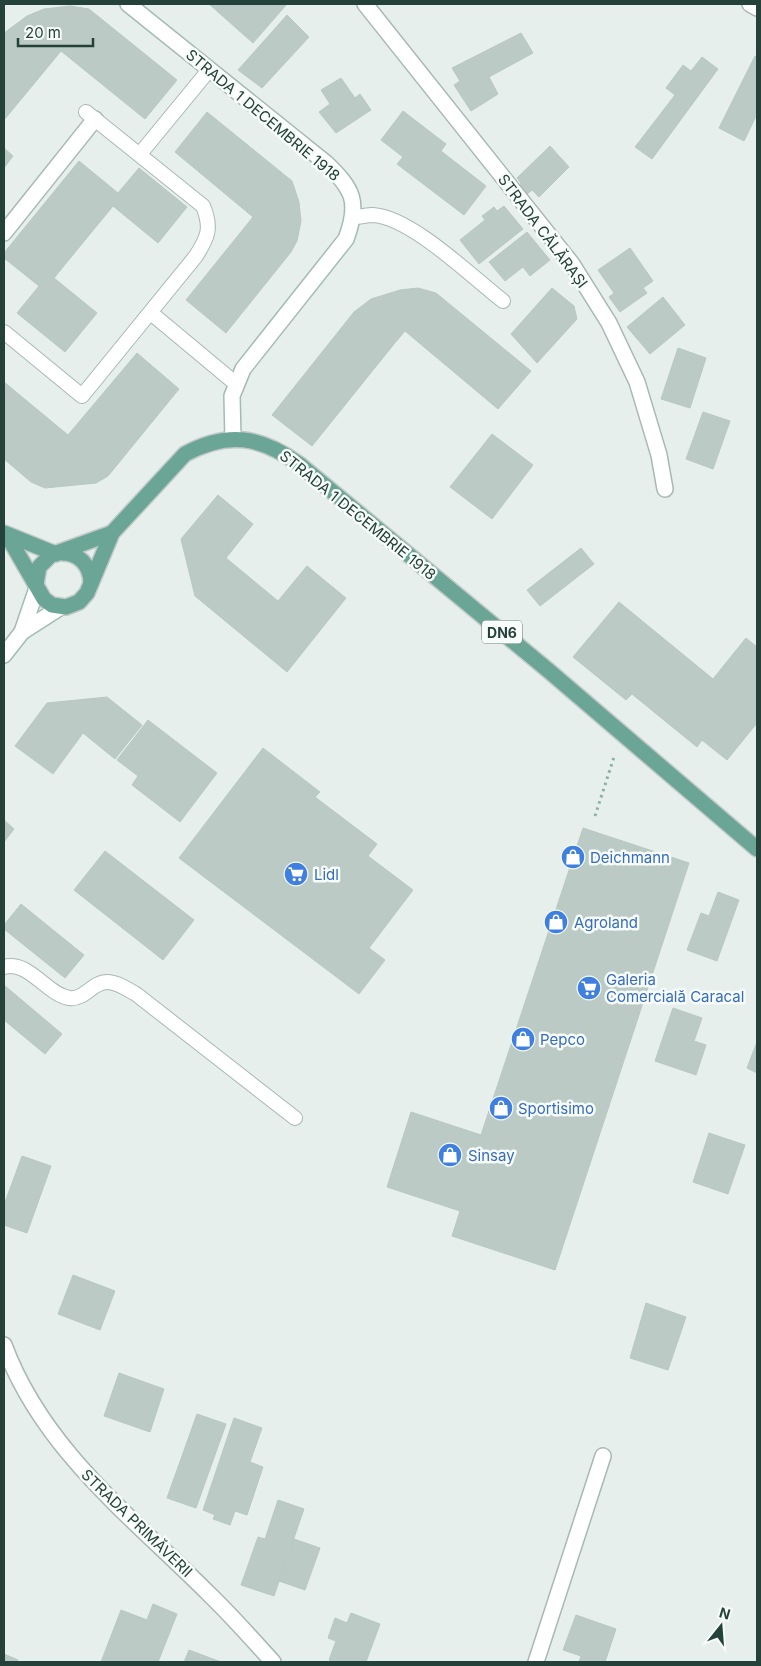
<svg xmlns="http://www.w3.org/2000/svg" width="761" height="1666" viewBox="0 0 761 1666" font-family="Inter,sans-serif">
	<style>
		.building { fill: #bbcac4; stroke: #b8c9c2 }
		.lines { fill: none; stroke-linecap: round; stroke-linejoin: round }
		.lane-casing { stroke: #a8b8b2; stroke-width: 16 }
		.street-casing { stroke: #a8b8b2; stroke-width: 18 }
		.secondary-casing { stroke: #a4bbb3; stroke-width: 18 }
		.primary-casing { stroke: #c2cac8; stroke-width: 18 }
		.path { stroke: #86b3a5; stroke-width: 3; stroke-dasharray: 2.5 4; stroke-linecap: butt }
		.lane { stroke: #fff; stroke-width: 14 }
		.street { stroke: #fff; stroke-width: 15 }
		.secondary { stroke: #fff; stroke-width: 15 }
		.primary { stroke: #6aa596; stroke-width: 15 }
		.labels { text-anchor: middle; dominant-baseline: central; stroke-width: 5; stroke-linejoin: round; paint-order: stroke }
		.shield { fill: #f7fbf9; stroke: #637a73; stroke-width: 1 }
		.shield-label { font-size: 14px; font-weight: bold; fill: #24423a }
		.street-label { font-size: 15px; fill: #24423a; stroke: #f7fbf9 }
		.shop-label { font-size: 15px; fill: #366cbe; stroke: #f7fbf9; text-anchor: start }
	</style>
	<rect width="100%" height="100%" fill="#e6efeb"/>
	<g class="building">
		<polygon points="209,4 287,4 253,43"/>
		<polygon points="70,6 89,9 177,80 145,119 61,51 4,120 4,33 27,16 44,9"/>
		<polygon points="287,15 309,37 262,88 238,70"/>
		<polygon points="521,33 533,53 489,77 498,94 471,111 454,85 460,81 452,68"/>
		<polygon points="755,56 757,57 757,114 744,141 719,128"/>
		<polygon points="702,57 718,69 652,159 635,147 675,95 666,88 683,65 691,71"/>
		<polygon points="341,78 355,98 360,94 371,110 336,133 319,112 330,104 321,90"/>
		<polygon points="403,111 446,144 441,151 486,186 464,215 397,164 403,157 381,140"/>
		<polygon points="207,112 292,181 299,202 301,221 297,241 291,252 226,333 186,300 253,217 175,152"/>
		<polygon points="550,146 569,167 539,197 532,190 526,195 518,186 521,183 517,178"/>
		<polygon points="4,148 13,156 4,168"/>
		<polygon points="79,161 118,193 139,168 187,207 158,243 113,206 54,278 97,313 65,352 17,313 39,286 4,258 4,253"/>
		<polygon points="504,206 523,229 479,264 460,240 485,220 482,216 494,207 497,211"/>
		<polygon points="527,232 550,260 530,276 523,267 505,281 489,262"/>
		<polygon points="630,248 653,281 643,288 647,293 620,312 609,297 614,293 598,270"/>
		<polygon points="418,288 436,293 531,371 498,409 405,331 394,344 354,312 371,299 400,290"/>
		<polygon points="552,288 574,306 577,319 537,363 511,334"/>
		<polygon points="663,297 685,325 650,354 627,327"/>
		<polygon points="354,312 394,344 312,446 272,415"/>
		<polygon points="678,348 706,358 690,408 661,399"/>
		<polygon points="137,353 179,389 108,476 96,483 45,488 31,482 4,459 4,382 68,435"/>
		<polygon points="703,412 730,421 713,469 686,459"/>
		<polygon points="492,434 533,465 492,519 450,487"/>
		<polygon points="218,495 253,524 226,558 278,601 307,566 346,598 287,672 195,596 181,539"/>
		<polygon points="581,548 594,564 540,606 527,590"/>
		<polygon points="619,602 713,679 746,638 757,647 757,723 727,760 702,740 697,747 632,694 626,700 573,657"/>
		<polygon points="107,697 142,725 115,759 83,733 53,774 15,746 47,703"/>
		<polygon points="148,720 217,773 180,822 132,785 138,776 117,760"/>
		<polygon points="263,748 320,792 315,797 377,844 368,856 413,890 369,948 385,960 359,994 179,858"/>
		<polygon points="4,820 14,829 4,842"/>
		<polygon points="583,828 689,863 555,1270 452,1236 460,1211 387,1187 411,1112 481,1135"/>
		<polygon points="105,851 194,920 163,960 74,890"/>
		<polygon points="718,892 739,900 717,961 687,950 701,913 709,916"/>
		<polygon points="21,904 84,955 65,978 4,929 4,925"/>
		<polygon points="4,985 62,1034 45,1054 4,1020"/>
		<polygon points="673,1008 702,1018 694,1041 706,1045 696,1075 655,1061"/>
		<polygon points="757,1042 757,1073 747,1068"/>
		<polygon points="709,1133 745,1145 728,1194 693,1182"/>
		<polygon points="22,1156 51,1166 27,1233 4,1225 4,1205"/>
		<polygon points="73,1275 115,1291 100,1330 58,1314"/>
		<polygon points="646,1303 686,1317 668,1370 630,1358"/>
		<polygon points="119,1373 164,1389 150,1432 104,1416"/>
		<polygon points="197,1414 226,1424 196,1508 167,1498"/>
		<polygon points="234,1418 262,1428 250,1462 263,1467 247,1515 235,1511 230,1525 213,1519 215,1515 203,1510"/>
		<polygon points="278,1500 304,1509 274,1596 241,1585 258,1537 265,1539"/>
		<polygon points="294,1539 320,1548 305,1590 279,1581"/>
		<polygon points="153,1604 177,1614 158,1662 101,1662 121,1610 147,1620"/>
		<polygon points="351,1613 380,1624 366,1662 336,1662 329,1660 336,1641 328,1638 335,1618 347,1623"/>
		<polygon points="576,1615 616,1629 605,1662 579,1662 581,1656 563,1650"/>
		<polygon points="189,1650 221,1662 184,1662"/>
		<polygon points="4,1654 18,1660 17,1662 4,1662"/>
	</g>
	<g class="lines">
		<g class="lane-casing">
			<g id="lane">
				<polyline points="140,154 209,70"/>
				<path d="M 354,217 C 360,217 367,215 373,215 C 411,217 472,277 503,301"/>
				<polyline points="151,313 235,383"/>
				<path d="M 4,332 L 82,396 L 196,256 C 208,237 212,228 203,206 L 86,112"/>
				<path d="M 4,967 C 29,960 46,994 69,998 C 85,1000 92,982 107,982 C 117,982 127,989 136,994 L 295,1118"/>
			</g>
		</g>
		<g class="street-casing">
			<g id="street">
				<polyline points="365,4 572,264 609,323 637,382 659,455 665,489"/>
				<polyline points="750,4 757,8"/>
				<polyline points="4,233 95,119"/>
				<path d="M 4,1345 C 43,1450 132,1517 208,1593 C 231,1615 252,1639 273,1662"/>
				<polyline points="536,1662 603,1456"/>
			</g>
		</g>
		<g class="secondary-casing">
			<g id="secondary">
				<path d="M 128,4 L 326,163 C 353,189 360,202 346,239 L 243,369 L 232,396 L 233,439"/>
				<polyline points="22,632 37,588"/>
				<polyline points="4,655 22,632 61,607"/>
			</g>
		</g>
		<g class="primary-casing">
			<g id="primary">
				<polyline points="4,533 56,554"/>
				<path d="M 7,535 L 44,599 L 52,605 L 66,607 L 79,602 L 87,593 L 112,533 L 185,454 C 228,431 260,436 299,464 L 549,671 L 757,849"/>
				<path d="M 62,553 C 79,553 90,565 91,582"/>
				<polyline points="36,584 39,567 51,555 112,533"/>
			</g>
		</g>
		<polyline class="path" points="595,816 614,757"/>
		<use href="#lane" class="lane"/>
		<use href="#street" class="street"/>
		<use href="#secondary" class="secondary"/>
		<use href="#primary" class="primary"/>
	</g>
	<defs>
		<g id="shop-disc" transform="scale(1.25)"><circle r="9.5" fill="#3f7fe0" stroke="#f7fbf9"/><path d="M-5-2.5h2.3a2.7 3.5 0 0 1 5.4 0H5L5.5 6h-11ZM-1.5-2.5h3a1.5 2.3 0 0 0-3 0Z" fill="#fff"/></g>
		<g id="supermarket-disc" transform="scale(1.25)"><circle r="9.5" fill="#3f7fe0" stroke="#f7fbf9"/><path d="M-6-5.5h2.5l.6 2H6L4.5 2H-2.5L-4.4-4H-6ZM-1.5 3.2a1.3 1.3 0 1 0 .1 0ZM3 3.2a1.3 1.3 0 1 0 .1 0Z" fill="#fff"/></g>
	</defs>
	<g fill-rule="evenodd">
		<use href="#shop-disc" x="573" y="857"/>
		<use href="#supermarket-disc" x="296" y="874"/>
		<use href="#shop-disc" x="556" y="922"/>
		<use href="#supermarket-disc" x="589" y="988"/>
		<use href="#shop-disc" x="523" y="1039"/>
		<use href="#shop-disc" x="501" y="1108"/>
		<use href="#shop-disc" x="450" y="1155"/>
	</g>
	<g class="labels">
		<rect class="shield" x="482" y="620.5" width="40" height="23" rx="4"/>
		<g class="shield-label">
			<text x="502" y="632">DN6</text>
		</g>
		<g class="street-label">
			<text transform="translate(263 115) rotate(40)">STRADA 1 DECEMBRIE 1918</text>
			<text transform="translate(543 231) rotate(53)">STRADA CĂLĂRAȘI</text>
			<text transform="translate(358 515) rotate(39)">STRADA 1 DECEMBRIE 1918</text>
			<text transform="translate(137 1523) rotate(44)">STRADA PRIMĂVERII</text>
		</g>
		<g class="shop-label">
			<text x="590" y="857">Deichmann</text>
			<text x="314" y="874">Lidl</text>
			<text x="574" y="922">Agroland</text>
			<text x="606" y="979">Galeria<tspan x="606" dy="17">Comercială Caracal</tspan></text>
			<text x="540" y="1039">Pepco</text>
			<text x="518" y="1108">Sportisimo</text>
			<text x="468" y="1155">Sinsay</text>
		</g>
	</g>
	<rect width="761" height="1666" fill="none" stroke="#24423a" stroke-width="10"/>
	<g transform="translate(721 1626) rotate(17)" stroke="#f7fbf9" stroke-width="4" paint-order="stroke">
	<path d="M0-4L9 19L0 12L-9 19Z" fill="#24423a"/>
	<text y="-8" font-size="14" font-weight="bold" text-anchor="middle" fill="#24423a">N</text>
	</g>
	<path d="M18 38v8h75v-8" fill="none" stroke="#24423a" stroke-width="2.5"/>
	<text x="25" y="38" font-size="15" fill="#24423a" stroke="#f7fbf9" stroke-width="4" paint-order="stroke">20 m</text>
</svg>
